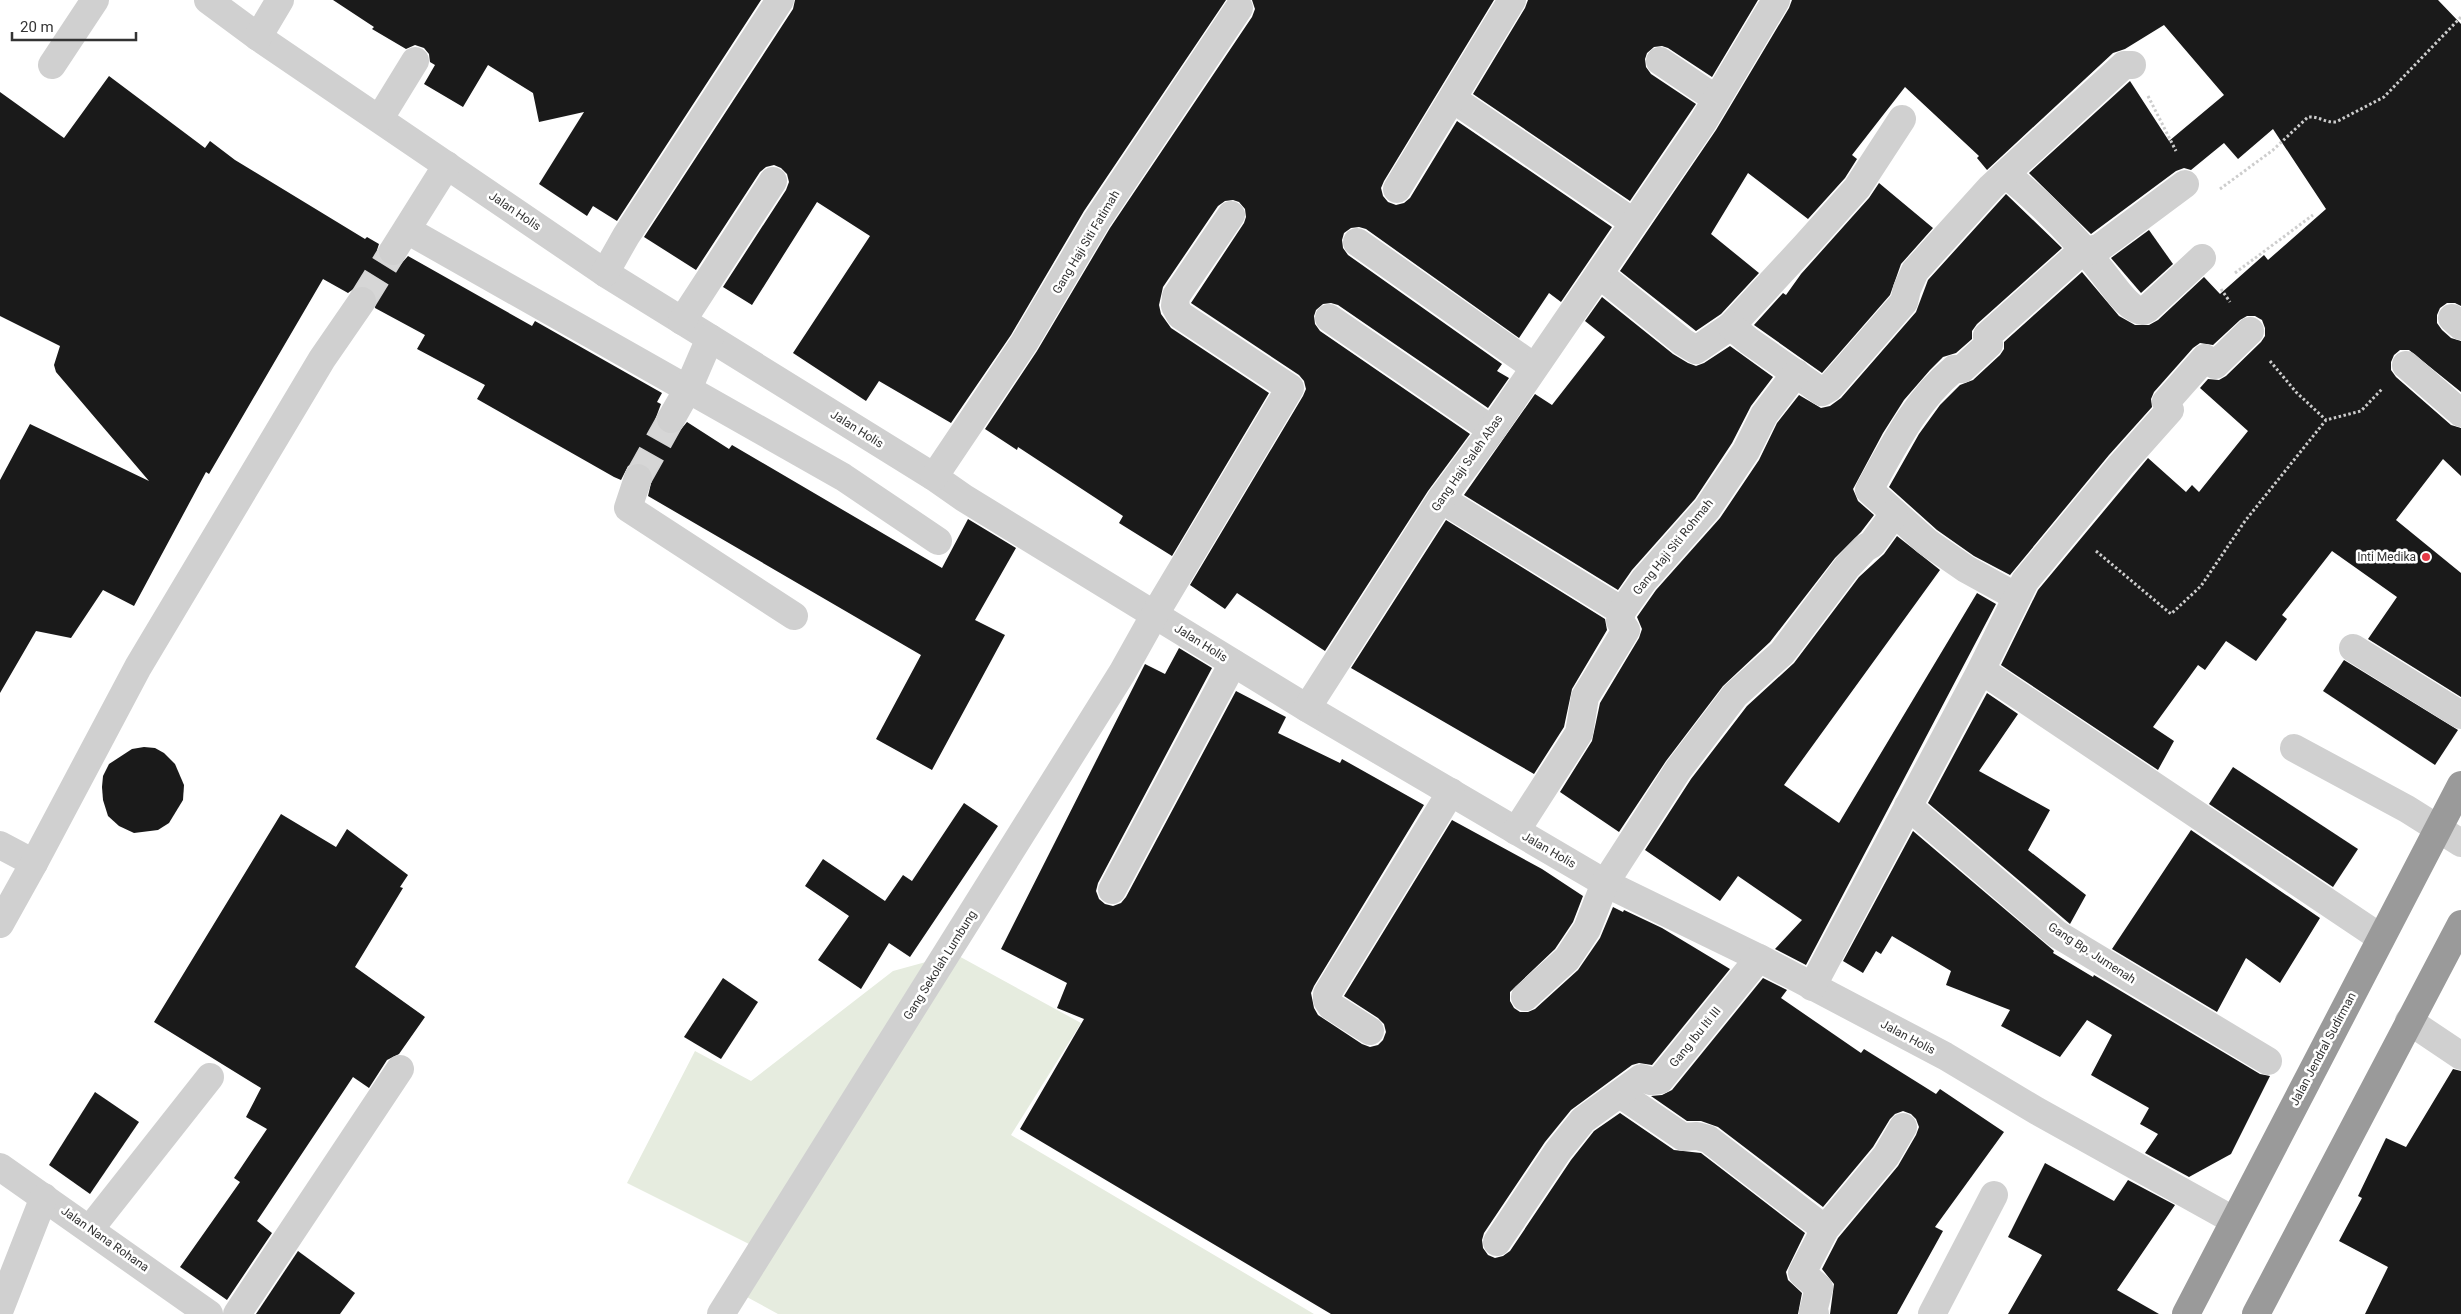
<svg xmlns="http://www.w3.org/2000/svg" width="2461" height="1314" viewBox="0 0 2461 1314" font-family="Roboto,sans-serif">
	<style>
		.green { fill: #e6ecdf }
		.building { fill: #1a1a1a }
		.lines { fill: none; stroke-linecap: round; stroke-linejoin: round }
		.minor-tunnel { stroke: #d6d6d6; stroke-width: 28; stroke-dasharray: 28 14; stroke-linecap: butt }
		.path { stroke: #cdcdcd; stroke-width: 3; stroke-dasharray: 2.5 2.5; stroke-linecap: butt }
		.minor { stroke: #d0d0d0; stroke-width: 28 }
		.highway { stroke: #9a9a9a; stroke-width: 28 }
		.poi-dot { fill: #e63946; stroke: #fff; stroke-width: 2 }
		.labels { text-anchor: middle; dominant-baseline: central; stroke-width: 5; stroke-linejoin: round; paint-order: stroke }
		.street-label { font-size: 12px; fill: #333; stroke: #fff }
		.poi-label { font-size: 12px; fill: #333; stroke: #fff; text-anchor: end }
	</style>
	<rect width="100%" height="100%" fill="#fff"/>
	<polygon class="green" points="955,954 1081,1023 1011,1135 1314,1314 778,1314 745,1296 765,1252 627,1183 695,1051 751,1081 893,971"/>
	<g class="building">
		<polygon points="333,0 761,0 617,221 593,206 587,216 539,184 584,112 539,122 533,93 488,65 463,107 424,84 435,65 430,62 429,54 424,48 415,45 406,49 372,29 374,27"/>
		<polygon points="795,0 1226,0 1084,211 1011,335 951,423 879,381 866,401 793,353 870,236 817,202 752,305 723,287 786,190 789,182 787,174 781,168 774,165 766,167 760,172 696,270 644,237 793,9"/>
		<polygon points="1252,0 1494,0 1384,181 1381,188 1383,196 1388,202 1396,205 1404,203 1410,198 1457,121 1612,227 1561,302 1549,293 1519,338 1366,229 1359,227 1351,228 1344,233 1342,240 1343,248 1348,255 1502,364 1497,371 1509,378 1488,408 1338,305 1331,303 1323,304 1316,310 1314,316 1315,324 1320,331 1470,434 1428,491 1325,651 1237,593 1225,609 1190,585 1303,396 1306,389 1304,381 1299,375 1191,303 1244,223 1246,217 1245,209 1239,202 1233,200 1225,201 1218,206 1163,287 1159,305 1161,314 1171,328 1269,393 1172,556 1119,523 1123,516 1018,447 1017,450 985,429 1037,351 1110,228 1252,17 1255,9"/>
		<polygon points="1528,0 1758,0 1712,77 1668,48 1662,46 1654,47 1647,53 1645,59 1646,67 1651,74 1696,104 1630,201 1473,94 1525,8"/>
		<polygon points="1792,0 2438,0 2461,24 2461,306 2455,303 2447,303 2440,308 2437,315 2437,323 2442,330 2451,338 2461,341 2461,392 2409,350 2400,350 2394,355 2391,362 2391,370 2396,377 2451,425 2461,428 2461,476 2443,459 2396,520 2461,573 2461,697 2368,639 2397,597 2332,551 2282,615 2287,619 2256,661 2226,641 2205,670 2198,665 2153,727 2174,741 2158,770 2001,665 2038,590 2148,458 2186,492 2192,485 2199,492 2248,431 2200,388 2208,379 2219,380 2226,376 2261,342 2265,336 2265,328 2262,320 2255,316 2247,316 2240,320 2213,345 2200,343 2193,348 2154,392 2151,399 2152,407 2109,455 2010,575 1974,556 1937,530 1889,487 1919,434 1940,405 1960,385 1973,380 2000,355 2004,349 2004,342 2082,272 2119,316 2135,325 2149,325 2158,320 2204,277 2220,294 2264,255 2268,260 2326,209 2273,129 2238,159 2224,143 2191,170 2184,168 2176,171 2091,234 2029,173 2130,81 2169,141 2224,95 2164,25 2125,49 2113,53 1987,170 1977,158 1979,156 1905,87 1852,155 1857,159 1845,178 1808,219 1748,173 1711,234 1759,273 1721,314 1696,331 1620,271 1716,130 1789,8"/>
		<polygon points="109,76 205,148 210,141 235,160 365,239 367,237 379,244 377,250 379,258 385,264 392,267 400,265 408,256 532,326 535,321 662,393 657,402 661,404 655,420 658,427 664,433 672,435 678,433 687,422 729,449 732,445 942,568 968,519 1016,548 975,620 1005,635 932,770 876,739 921,655 648,496 653,475 650,468 643,463 635,463 628,466 621,480 614,477 477,399 485,385 417,349 425,335 375,308 376,295 371,288 364,286 356,287 348,293 323,279 209,474 206,472 134,606 103,590 71,638 36,631 0,693 0,480 30,424 149,481 56,372 54,365 60,346 0,316 0,92 64,138"/>
		<polygon points="1879,183 1933,228 1901,264 1890,295 1822,373 1754,325 1783,293 1786,295 1801,274 1869,198"/>
		<polygon points="2006,194 2062,248 1977,324 1972,331 1972,339 1956,353 1943,357 1930,370 1904,400 1883,433 1853,489 1858,501 1874,515 1861,532 1835,558 1770,642 1723,686 1666,761 1619,832 1560,792 1592,741 1600,703 1639,638 1642,629 1637,617 1656,590 1720,518 1759,460 1777,423 1799,395 1821,408 1830,406 1841,398 1916,312 1928,280"/>
		<polygon points="2149,230 2173,264 2141,293 2111,258"/>
		<polygon points="1602,297 1673,354 1688,363 1696,366 1704,363 1730,346 1773,377 1751,406 1732,443 1695,499 1632,570 1618,590 1464,495 1535,394 1552,405 1605,337 1585,321"/>
		<polygon points="1446,520 1605,619 1607,630 1572,689 1564,727 1534,774 1351,668"/>
		<polygon points="1897,536 1940,570 1784,785 1839,823 1977,593 1996,604 1806,965 1775,949 1802,920 1738,876 1720,901 1645,850 1691,779 1747,706 1794,663 1859,577 1884,554"/>
		<polygon points="1179,648 1212,668 1098,883 1096,891 1099,899 1105,904 1113,906 1121,903 1126,897 1236,691 1286,717 1278,733 1340,763 1342,759 1424,805 1314,986 1311,993 1314,1008 1318,1015 1362,1044 1370,1047 1378,1045 1383,1040 1386,1032 1384,1024 1378,1018 1344,996 1452,820 1542,869 1583,896 1573,922 1555,949 1510,992 1510,1001 1514,1008 1520,1012 1528,1012 1535,1009 1578,970 1600,938 1613,907 1623,912 1624,910 1662,928 1730,969 1652,1065 1639,1063 1632,1065 1571,1110 1545,1142 1484,1233 1482,1240 1483,1248 1488,1255 1495,1258 1503,1256 1510,1251 1571,1160 1594,1131 1620,1113 1674,1150 1701,1153 1805,1233 1786,1272 1788,1280 1802,1293 1798,1314 1331,1314 1020,1129 1084,1019 1057,1008 1067,983 1001,949 1145,664 1165,674"/>
		<polygon points="2344,660 2458,730 2435,765 2323,691"/>
		<polygon points="1987,693 2018,714 1979,771 2050,810 2028,850 2086,895 2070,924 1928,803"/>
		<polygon points="144,747 155,748 164,753 175,764 184,785 183,800 169,823 158,830 134,833 119,826 108,816 103,800 102,787 103,776 109,764 132,749"/>
		<polygon points="2233,767 2358,849 2333,887 2209,804"/>
		<polygon points="964,803 998,826 910,957 889,943 861,989 818,960 849,916 805,886 823,859 885,901 903,875 912,881"/>
		<polygon points="281,814 336,847 347,829 408,875 400,887 403,888 355,967 425,1017 399,1054 387,1060 369,1088 353,1077 257,1221 272,1233 227,1300 180,1267 240,1182 234,1178 267,1129 246,1117 261,1088 154,1022"/>
		<polygon points="2191,830 2320,918 2280,983 2246,958 2217,1012 2112,949"/>
		<polygon points="1913,831 2054,951 2053,953 2093,977 2094,975 2260,1074 2270,1076 2231,1154 2189,1177 2145,1153 2158,1134 2140,1124 2149,1108 2091,1075 2112,1035 2087,1020 2060,1057 2001,1026 2010,1010 1946,985 1951,971 1892,936 1881,954 1876,951 1863,973 1843,961"/>
		<polygon points="723,978 758,1002 721,1059 684,1037"/>
		<polygon points="1763,978 1787,990 1781,998 1861,1053 1864,1049 1936,1094 1940,1089 2004,1132 1935,1227 1943,1231 1897,1314 1830,1314 1834,1284 1822,1269 1838,1238 1898,1166 1916,1135 1919,1127 1916,1119 1911,1114 1903,1111 1895,1114 1890,1119 1873,1147 1823,1207 1718,1127 1701,1121 1687,1121 1651,1096 1662,1095 1672,1090"/>
		<polygon points="2453,1069 2461,1071 2461,1314 2365,1314 2388,1267 2339,1241 2362,1198 2358,1196 2386,1138 2406,1147"/>
		<polygon points="95,1092 139,1122 90,1194 49,1165"/>
		<polygon points="2045,1163 2114,1201 2128,1180 2175,1205 2117,1290 2159,1314 2008,1314 2042,1255 2008,1237"/>
		<polygon points="298,1251 355,1293 340,1314 256,1314"/>
	</g>
	<g class="lines">
		<g class="minor-tunnel">
			<polyline points="362,301 393,251"/>
			<polyline points="638,478 671,419"/>
		</g>
		<g class="path">
			<polyline points="2148,96 2176,151"/>
			<path d="M 2220,189 L 2273,150 L 2308,117 C 2318,116 2326,123 2336,122 L 2384,97 L 2461,17"/>
			<polyline points="2235,273 2313,215"/>
			<polyline points="2221,289 2230,302"/>
			<polyline points="2270,361 2296,392 2326,420"/>
			<polyline points="2096,551 2171,614 2201,586 2245,521 2326,420 2361,411 2382,389"/>
		</g>
		<g class="minor">
			<polyline points="208,0 258,37 605,273 934,477 964,498 1307,708 1605,883 1759,958 1945,1056 2037,1111 2233,1220"/>
			<polyline points="258,37 280,0"/>
			<polyline points="1660,61 1716,99"/>
			<polyline points="52,65 95,0"/>
			<polyline points="1453,99 1633,222"/>
			<polyline points="380,118 415,61"/>
			<path d="M 2006,174 C 2045,206 2080,242 2110,282 C 2118,292 2130,310 2143,311 L 2147,309 L 2202,258"/>
			<polyline points="1397,189 1512,0"/>
			<polyline points="407,230 843,477 938,541"/>
			<polyline points="1357,242 1534,367"/>
			<polyline points="393,251 447,165"/>
			<polyline points="605,273 626,236 780,0"/>
			<polyline points="1599,274 1683,342 1696,350 1731,326 1806,245 1857,188 1902,119"/>
			<polyline points="1329,318 1492,430"/>
			<polyline points="2452,318 2461,326"/>
			<polyline points="682,321 773,181"/>
			<polyline points="1731,326 1749,341 1822,392 1829,388 1904,302 1907,289 1915,271 1991,187 2124,65 2132,65"/>
			<polyline points="2406,365 2461,413"/>
			<polyline points="671,419 688,389 710,338"/>
			<polyline points="934,477 1024,343 1097,220 1239,8"/>
			<polyline points="638,478 628,508 794,616"/>
			<polyline points="1441,499 1622,611"/>
			<path d="M 2017,597 L 1966,569 L 1927,542 L 1869,490 C 1893,447 1915,401 1954,369 L 1962,369 L 1989,344 L 1987,336 L 2074,258 L 2082,252 L 2099,248 L 2185,184"/>
			<polyline points="2353,648 2461,715"/>
			<polyline points="1981,670 2381,938"/>
			<polyline points="1307,708 1441,499 1492,430 1703,122 1776,0"/>
			<polyline points="2294,748 2407,809 2461,843"/>
			<polyline points="1908,806 2057,934 2268,1061"/>
			<polyline points="1516,831 1579,733 1585,697 1626,630 1620,621 1622,611 1644,580 1707,509 1746,451 1764,415 1796,373"/>
			<polyline points="0,845 34,863"/>
			<polyline points="1112,890 1233,663"/>
			<polyline points="0,924 34,863 138,667 322,359 362,301"/>
			<polyline points="1812,987 1981,670 2025,581 2121,465 2170,410 2166,402 2205,358 2215,365 2250,331"/>
			<polyline points="1525,997 1567,959 1587,929 1605,883 1678,770 1735,695 1782,653 1847,567 1865,548 1872,544 1894,514"/>
			<polyline points="2409,1021 2461,1056"/>
			<polyline points="1370,1031 1331,1006 1327,1000 1327,994 1451,792"/>
			<polyline points="1620,1094 1683,1137 1697,1136 1708,1139 1825,1229"/>
			<polyline points="0,1167 209,1314"/>
			<polyline points="90,1229 210,1077"/>
			<polyline points="1497,1242 1558,1151 1583,1120 1641,1078 1651,1081 1660,1080 1759,958"/>
			<polyline points="0,1309 44,1197"/>
			<polyline points="237,1314 400,1069"/>
			<polyline points="721,1314 1122,673 1155,614 1290,388 1180,315 1175,306 1176,296 1231,215"/>
			<polyline points="1815,1314 1813,1312 1819,1288 1802,1273 1825,1229 1886,1156 1903,1127"/>
			<polyline points="1932,1314 1994,1195"/>
		</g>
		<g class="highway">
			<polyline points="2186,1314 2461,785"/>
			<polyline points="2256,1314 2461,924"/>
		</g>
	</g>
	<circle class="poi-dot" cx="2426" cy="557" r="5"/>
	<g class="labels">
		<g class="street-label">
			<text transform="translate(515 211) rotate(34)">Jalan Holis</text>
			<text transform="translate(1086 242) rotate(-59)">Gang Haji Siti Fatimah</text>
			<text transform="translate(857 429) rotate(32)">Jalan Holis</text>
			<text transform="translate(1467 463) rotate(-55)">Gang Haji Saleh Abas</text>
			<text transform="translate(1673 547) rotate(-51)">Gang Haji Siti Rohmah</text>
			<text transform="translate(1201 643) rotate(32)">Jalan Holis</text>
			<text transform="translate(1549 850) rotate(30)">Jalan Holis</text>
			<text transform="translate(2092 953) rotate(33)">Gang Bp. Jumenah</text>
			<text transform="translate(940 965) rotate(-58)">Gang Sekolah Lumbung</text>
			<text transform="translate(1695 1037) rotate(-51)">Gang Ibu Iti III</text>
			<text transform="translate(1908 1037) rotate(28)">Jalan Holis</text>
			<text transform="translate(2323 1049) rotate(-62)">Jalan Jendral Sudirman</text>
			<text transform="translate(105 1239) rotate(35)">Jalan Nana Rohana</text>
		</g>
		<g class="poi-label">
			<text x="2416" y="557">Inti Medika</text>
		</g>
	</g>
	<path d="M12 32v8h124v-8" fill="none" stroke="#333333" stroke-width="2.5"/>
	<text x="20" y="32" font-size="15" fill="#333333" stroke="#ffffff" stroke-width="4" paint-order="stroke">20 m</text>
</svg>
